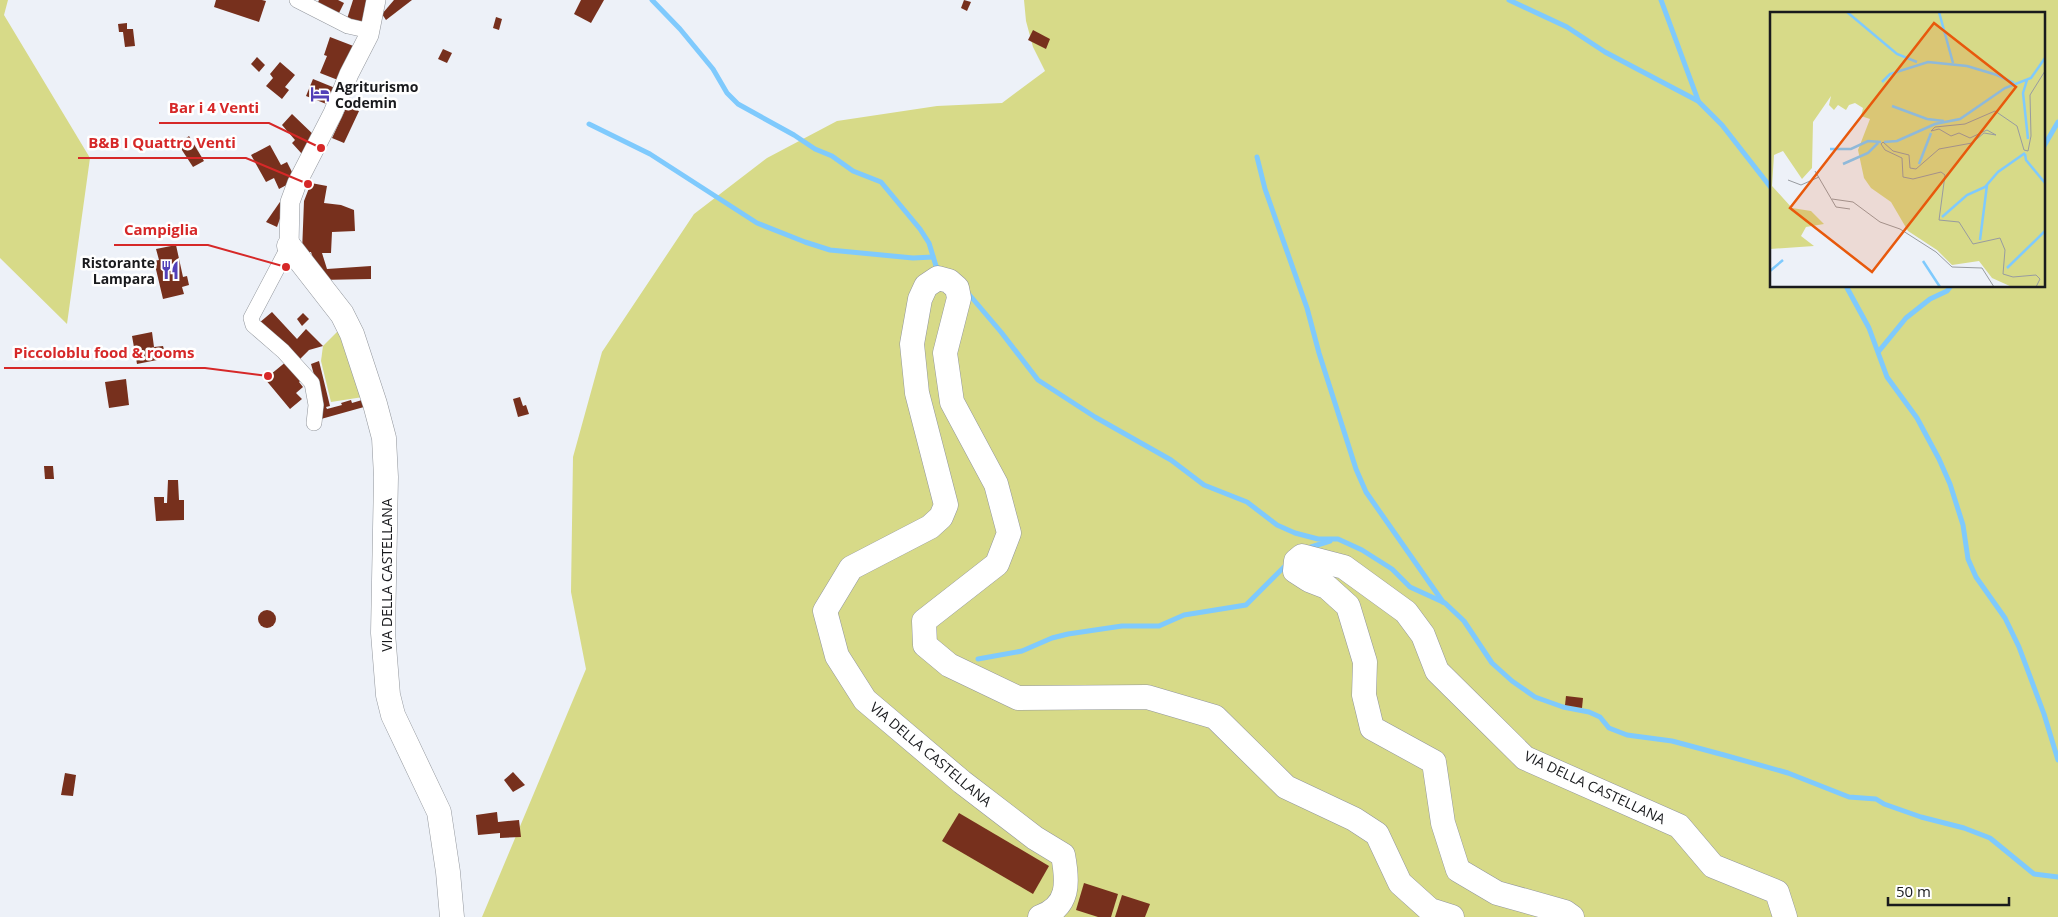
<svg xmlns="http://www.w3.org/2000/svg" width="2058" height="917" viewBox="0 0 2058 917" font-family="'Open Sans',sans-serif">
	<style>
		.green { fill: #d7da88; fill-rule: evenodd }
		.lines { fill: none; stroke-linecap: round; stroke-linejoin: round }
		.stream { stroke: #7fcafd; stroke-width: 5 }
		.building { fill: #77301d }
		.pedestrian-casing { stroke: #92969c; stroke-width: 16 }
		.minor-casing { stroke: #92969c; stroke-width: 20 }
		.tertiary-casing { stroke: #92969c; stroke-width: 25 }
		.pedestrian { stroke: #fff; stroke-width: 15 }
		.minor { stroke: #fff; stroke-width: 19 }
		.tertiary { stroke: #fff; stroke-width: 24 }
		.labels { text-anchor: middle; dominant-baseline: central; stroke-width: 5; stroke-linejoin: round; paint-order: stroke }
		.poi-label { font-size: 14px; font-weight: bold; fill: #191a1d; stroke: #fff; text-anchor: start }
		.street-label { font-size: 14px; fill: #191a1d; stroke: #fff }
		.inset-river { fill: none; stroke: #7fcafd; stroke-width: 2.5 }
		.inset-road { fill: none; stroke: #989ba0; stroke-width: 1 }
		.view { fill: #e8590c; fill-opacity: 0.15; stroke: #e8590c; stroke-width: 2.5 }
		.inset-edge { fill: none; stroke: #191a1d; stroke-width: 2.5 }
		.leader { fill: none; stroke: #d62828; stroke-width: 2 }
		.callout-dot { fill: #d62828; stroke: #fff; stroke-width: 2 }
		.callout-label { font-size: 15px; text-anchor: middle; font-weight: bold; fill: #d62828; stroke: #fff; stroke-width: 5; stroke-linejoin: round; paint-order: stroke }
	</style>
	<rect width="100%" height="100%" fill="#edf1f8"/>
	<g class="green">
		<polygon points="0,0 8,0 4,15 90,158 67,324 0,258"/>
		<path d="M 1024,0 L 2058,0 L 2058,917 L 482,917 L 586,669 L 571,592 L 573,457 L 602,352 L 694,214 L 767,158 L 837,121 L 937,106 L 1002,103 L 1045,71 L 1033,47 L 1026,21 ZM 1772,14 L 2044,14 L 2044,286 L 1772,286 Z"/>
		<polygon points="340,329 363,397 331,402 321,361 323,346"/>
	</g>
	<g class="lines">
		<g class="stream">
			<polyline points="652,0 680,29 713,69 727,93 738,104 794,135 815,149 832,156 853,171 881,182 920,229 929,243 936,266 941,271"/>
			<polyline points="1509,0 1567,27 1605,52 1698,101 1722,125 1772,189"/>
			<polyline points="1661,0 1698,100"/>
			<polyline points="589,124 650,154 757,223 805,242 830,250 913,258 933,257"/>
			<polyline points="2044,146 2058,122"/>
			<polyline points="1257,157 1265,189 1307,308 1319,353 1356,469 1366,492 1443,602"/>
			<polyline points="1846,286 1869,328 1887,377 1917,418 1939,459 1950,484 1963,525 1968,559 1976,577 2005,618 2019,647 2044,714 2058,760"/>
			<polyline points="967,292 1001,332 1038,380 1095,417 1171,460 1204,485 1247,502 1277,525 1295,533 1318,539 1338,539 1362,550 1392,569 1410,587 1445,603 1464,621 1492,663 1512,681 1535,697 1563,707 1589,712 1600,717 1609,728 1627,735 1672,741 1724,755 1788,773 1849,797 1876,799 1884,804 1921,817 1964,828 1990,838 2034,874 2058,877"/>
			<polyline points="1879,351 1906,318 1930,299 1947,291 1951,286"/>
			<polyline points="1308,548 1330,541"/>
			<polyline points="978,659 1022,651 1052,638 1068,634 1122,626 1159,626 1184,615 1246,605 1289,562"/>
		</g>
	</g>
	<g class="building">
		<polygon points="216,0 262,0 266,1 259,22 214,7"/>
		<polygon points="319,0 338,0 344,3 336,19 315,9"/>
		<polygon points="353,0 374,0 365,27 346,22"/>
		<polygon points="394,0 412,0 386,20 382,14"/>
		<polygon points="581,0 604,0 591,23 574,14"/>
		<polygon points="964,0 971,2 967,11 961,8"/>
		<polygon points="496,17 502,19 499,30 493,28"/>
		<polygon points="127,23 127,29 133,29 135,46 125,47 123,32 119,32 118,24"/>
		<polygon points="1033,30 1050,39 1046,49 1028,40"/>
		<polygon points="330,37 356,47 343,82 320,73 327,56 324,55"/>
		<polygon points="443,49 452,53 447,63 438,59"/>
		<polygon points="257,57 265,65 259,72 251,64"/>
		<polygon points="280,62 295,75 285,87 289,90 282,99 266,86 273,78 270,74"/>
		<polygon points="313,79 340,90 334,107 306,96"/>
		<polygon points="347,106 359,111 344,143 332,138"/>
		<polygon points="292,114 317,138 302,154 292,143 295,140 282,125"/>
		<polygon points="189,136 204,161 193,167 178,144"/>
		<polygon points="270,145 281,165 287,162 296,180 279,189 274,178 266,182 251,155"/>
		<polygon points="311,183 327,186 324,203 341,205 354,210 355,231 332,232 331,253 322,253 327,269 371,266 371,279 320,280 311,252 302,252 304,201"/>
		<polygon points="282,199 283,210 277,227 266,222"/>
		<polygon points="176,245 183,277 187,276 189,285 182,287 184,294 163,299 154,261 159,260 156,249"/>
		<polygon points="272,312 297,339 306,329 323,346 309,350 296,363 259,323"/>
		<polygon points="303,313 309,319 302,326 297,319"/>
		<polygon points="152,332 154,347 163,346 165,353 156,355 157,360 137,364 132,336"/>
		<polygon points="287,361 302,379 299,382 303,387 296,393 302,399 290,409 265,379"/>
		<polygon points="319,361 330,406 326,407 327,409 342,405 341,403 351,400 352,403 362,400 364,407 321,419 318,409 323,407 311,364"/>
		<polygon points="126,379 129,405 109,408 105,382"/>
		<polygon points="520,397 523,406 526,405 529,414 518,417 513,399"/>
		<polygon points="44,466 53,466 54,479 45,479"/>
		<polygon points="168,480 178,480 179,500 184,500 184,520 156,521 154,497 164,497 164,503 167,503"/>
		<circle cx="267" cy="619" r="9"/>
		<polygon points="1566,696 1583,698 1582,708 1565,705"/>
		<polygon points="513,772 525,785 513,792 504,780"/>
		<polygon points="65,773 76,775 73,796 61,795"/>
		<polygon points="497,812 498,822 519,820 521,837 500,838 500,833 478,835 476,815"/>
		<polygon points="959,813 1049,866 1033,894 942,841"/>
		<polygon points="1084,883 1118,894 1111,917 1098,917 1076,910"/>
		<polygon points="1122,895 1150,904 1145,917 1115,917"/>
	</g>
	<g class="lines">
		<g class="pedestrian-casing">
			<g id="pedestrian">
				<polyline points="297,0 348,26 370,31"/>
				<polyline points="289,246 251,318 253,325 283,351 312,383 316,405 314,423"/>
			</g>
		</g>
		<g class="minor-casing">
			<polyline id="minor" points="289,246 290,202 297,183 333,113 349,74 369,35 376,0"/>
		</g>
		<g class="tertiary-casing">
			<g id="tertiary">
				<polyline points="289,246 342,314 352,334 375,404 384,438 386,477 383,633 388,695 393,715 439,812 448,872 452,917"/>
				<path d="M 1040,917 C 1070,906 1068,882 1063,855 L 1035,838 L 962,782 L 865,700 L 837,656 L 825,611 L 851,568 L 930,527 L 941,517 L 946,505 L 917,393 L 912,344 L 920,299 L 926,286 L 938,278 L 949,281 L 957,288 L 959,298 L 945,353 L 952,402 L 996,484 L 1009,533 L 997,564 L 924,621 L 925,645 L 949,665 L 1018,698 L 1147,697 L 1215,717 L 1286,787 L 1354,819 L 1377,834 L 1400,883 L 1430,910 L 1452,917"/>
				<polyline points="1572,917 1565,912 1497,893 1458,870 1443,823 1434,762 1372,728 1364,695 1365,662 1348,606 1327,587 1309,580 1295,571 1296,561 1302,556 1344,567 1406,612 1423,635 1437,671 1525,758 1679,826 1713,866 1777,892 1785,917"/>
			</g>
		</g>
		<use href="#pedestrian" class="pedestrian"/>
		<use href="#minor" class="minor"/>
		<use href="#tertiary" class="tertiary"/>
	</g>
	<defs>
		<g id="hotel-bare" transform="scale(1.5)"><path d="M-6-4.5h1.5V1H6V5H4.5V3h-9V5H-6ZM-4 0a1.8 1.8 0 1 1 3.6 0ZM.5 0V-2.5h3Q6-2.5 6 0Z" fill="#5240b8" stroke="#fff" stroke-width="2.5" paint-order="stroke"/></g>
		<g id="restaurant-bare" transform="scale(1.5)"><path d="M-5-6h1v4h1v-4h1v4h1v-4h1v5L-1.5 .5V6h-2V.5L-5-1ZM5-6V6H3V1.5H1.5Q1.5-4 5-6Z" fill="#5240b8" stroke="#fff" stroke-width="2.5" paint-order="stroke"/></g>
	</defs>
	<g fill-rule="evenodd">
		<use href="#hotel-bare" x="320" y="94"/>
		<use href="#restaurant-bare" x="170" y="270"/>
	</g>
	<g class="labels">
		<g class="poi-label">
			<text x="335" y="86">Agriturismo<tspan x="335" dy="16">Codemin</tspan></text>
			<text x="155" y="262" text-anchor="end">Ristorante<tspan x="155" dy="16">Lampara</tspan></text>
		</g>
		<g class="street-label">
			<text transform="translate(386 575) rotate(-90)">VIA DELLA CASTELLANA</text>
			<text transform="translate(931 754) rotate(40)">VIA DELLA CASTELLANA</text>
			<text transform="translate(1595 787) rotate(25)">VIA DELLA CASTELLANA</text>
		</g>
	</g>
	<g transform="translate(1770 12)">
		<rect width="275" height="275" fill="#edf1f8"/>
		<path d="M 0,0 L 275,0 L 275,275 L 242,275 L 222,266 L 209,249 L 182,253 L 167,238 L 138,219 L 121,190 L 101,176 L 94,166 L 88,138 L 100,107 L 91,104 L 93,96 L 85,91 L 79,93 L 76,98 L 68,93 L 64,98 L 59,93 L 61,84 L 43,110 L 42,156 L 32,167 L 13,139 L 4,143 L 2,174 L 22,196 L 41,199 L 54,212 L 36,215 L 31,224 L 44,234 L 0,237 Z" fill="#d7da88"/>
		<path class="inset-river" d="M 77,0 L 127,42 L 147,50M 169,0 L 183,51M 257,68 L 253,81 L 258,127M 112,70 L 120,62 L 158,50 L 197,54 L 227,63 L 244,71M 122,94 L 157,107 L 174,109M 114,130 L 127,129 L 165,112 L 190,107 L 235,76 L 261,66 L 275,46M 60,137 L 81,137 L 98,129 L 111,130M 255,142 L 256,148 L 275,171M 73,152 L 98,141 L 108,131M 149,152 L 161,121M 172,205 L 197,183 L 215,175 L 228,160 L 255,141M 210,228 L 217,173M 153,249 L 170,275M 237,256 L 275,219M 0,259 L 13,248"/>
		<path class="inset-road" d="M 45,159 L 66,195 L 80,197M 18,168 L 31,173 L 49,165M 62,187 L 83,190 L 110,210 L 130,217 L 166,240 L 182,255 L 212,256 L 224,275M 266,275 L 270,267 L 266,263 L 243,265 L 233,262 L 235,238 L 230,226 L 203,232 L 189,210 L 169,208 L 175,163 L 171,160 L 143,167 L 133,165 L 132,146 L 115,138 L 111,132 L 113,130 L 123,139 L 139,143 L 140,156 L 146,157 L 169,137 L 202,131 L 214,121 L 226,123 L 217,118 L 200,126 L 189,121 L 181,124 L 169,117 L 161,119 L 165,115 L 195,112 L 225,99 L 247,114 L 254,138 L 258,139 L 261,124 L 260,83 L 275,59"/>
		<path class="view" d="M 164,11 L 246,75 L 102,260 L 20,196 Z"/>
		<rect width="275" height="275" class="inset-edge"/>
	</g>
	<path class="leader" d="M321 148L269 123H159M308 184L246 158H78M286 267L208 245H114M268 376L205 368H4"/>
	<g class="callout-dot">
		<circle cx="321" cy="148" r="5"/>
		<circle cx="308" cy="184" r="5"/>
		<circle cx="286" cy="267" r="5"/>
		<circle cx="268" cy="376" r="5"/>
	</g>
	<g class="callout-label">
		<text x="214" y="113">Bar i 4 Venti</text>
		<text x="162" y="148">B&amp;B I Quattro Venti</text>
		<text x="161" y="235">Campiglia</text>
		<text x="104" y="358">Piccoloblu food &amp; rooms</text>
	</g>
	<path d="M1888 897v8h121v-8" fill="none" stroke="#191a1d" stroke-width="2.5"/>
	<text x="1896" y="897" font-size="15" fill="#191a1d" stroke="#ffffff" stroke-width="4" paint-order="stroke">50 m</text>
</svg>
